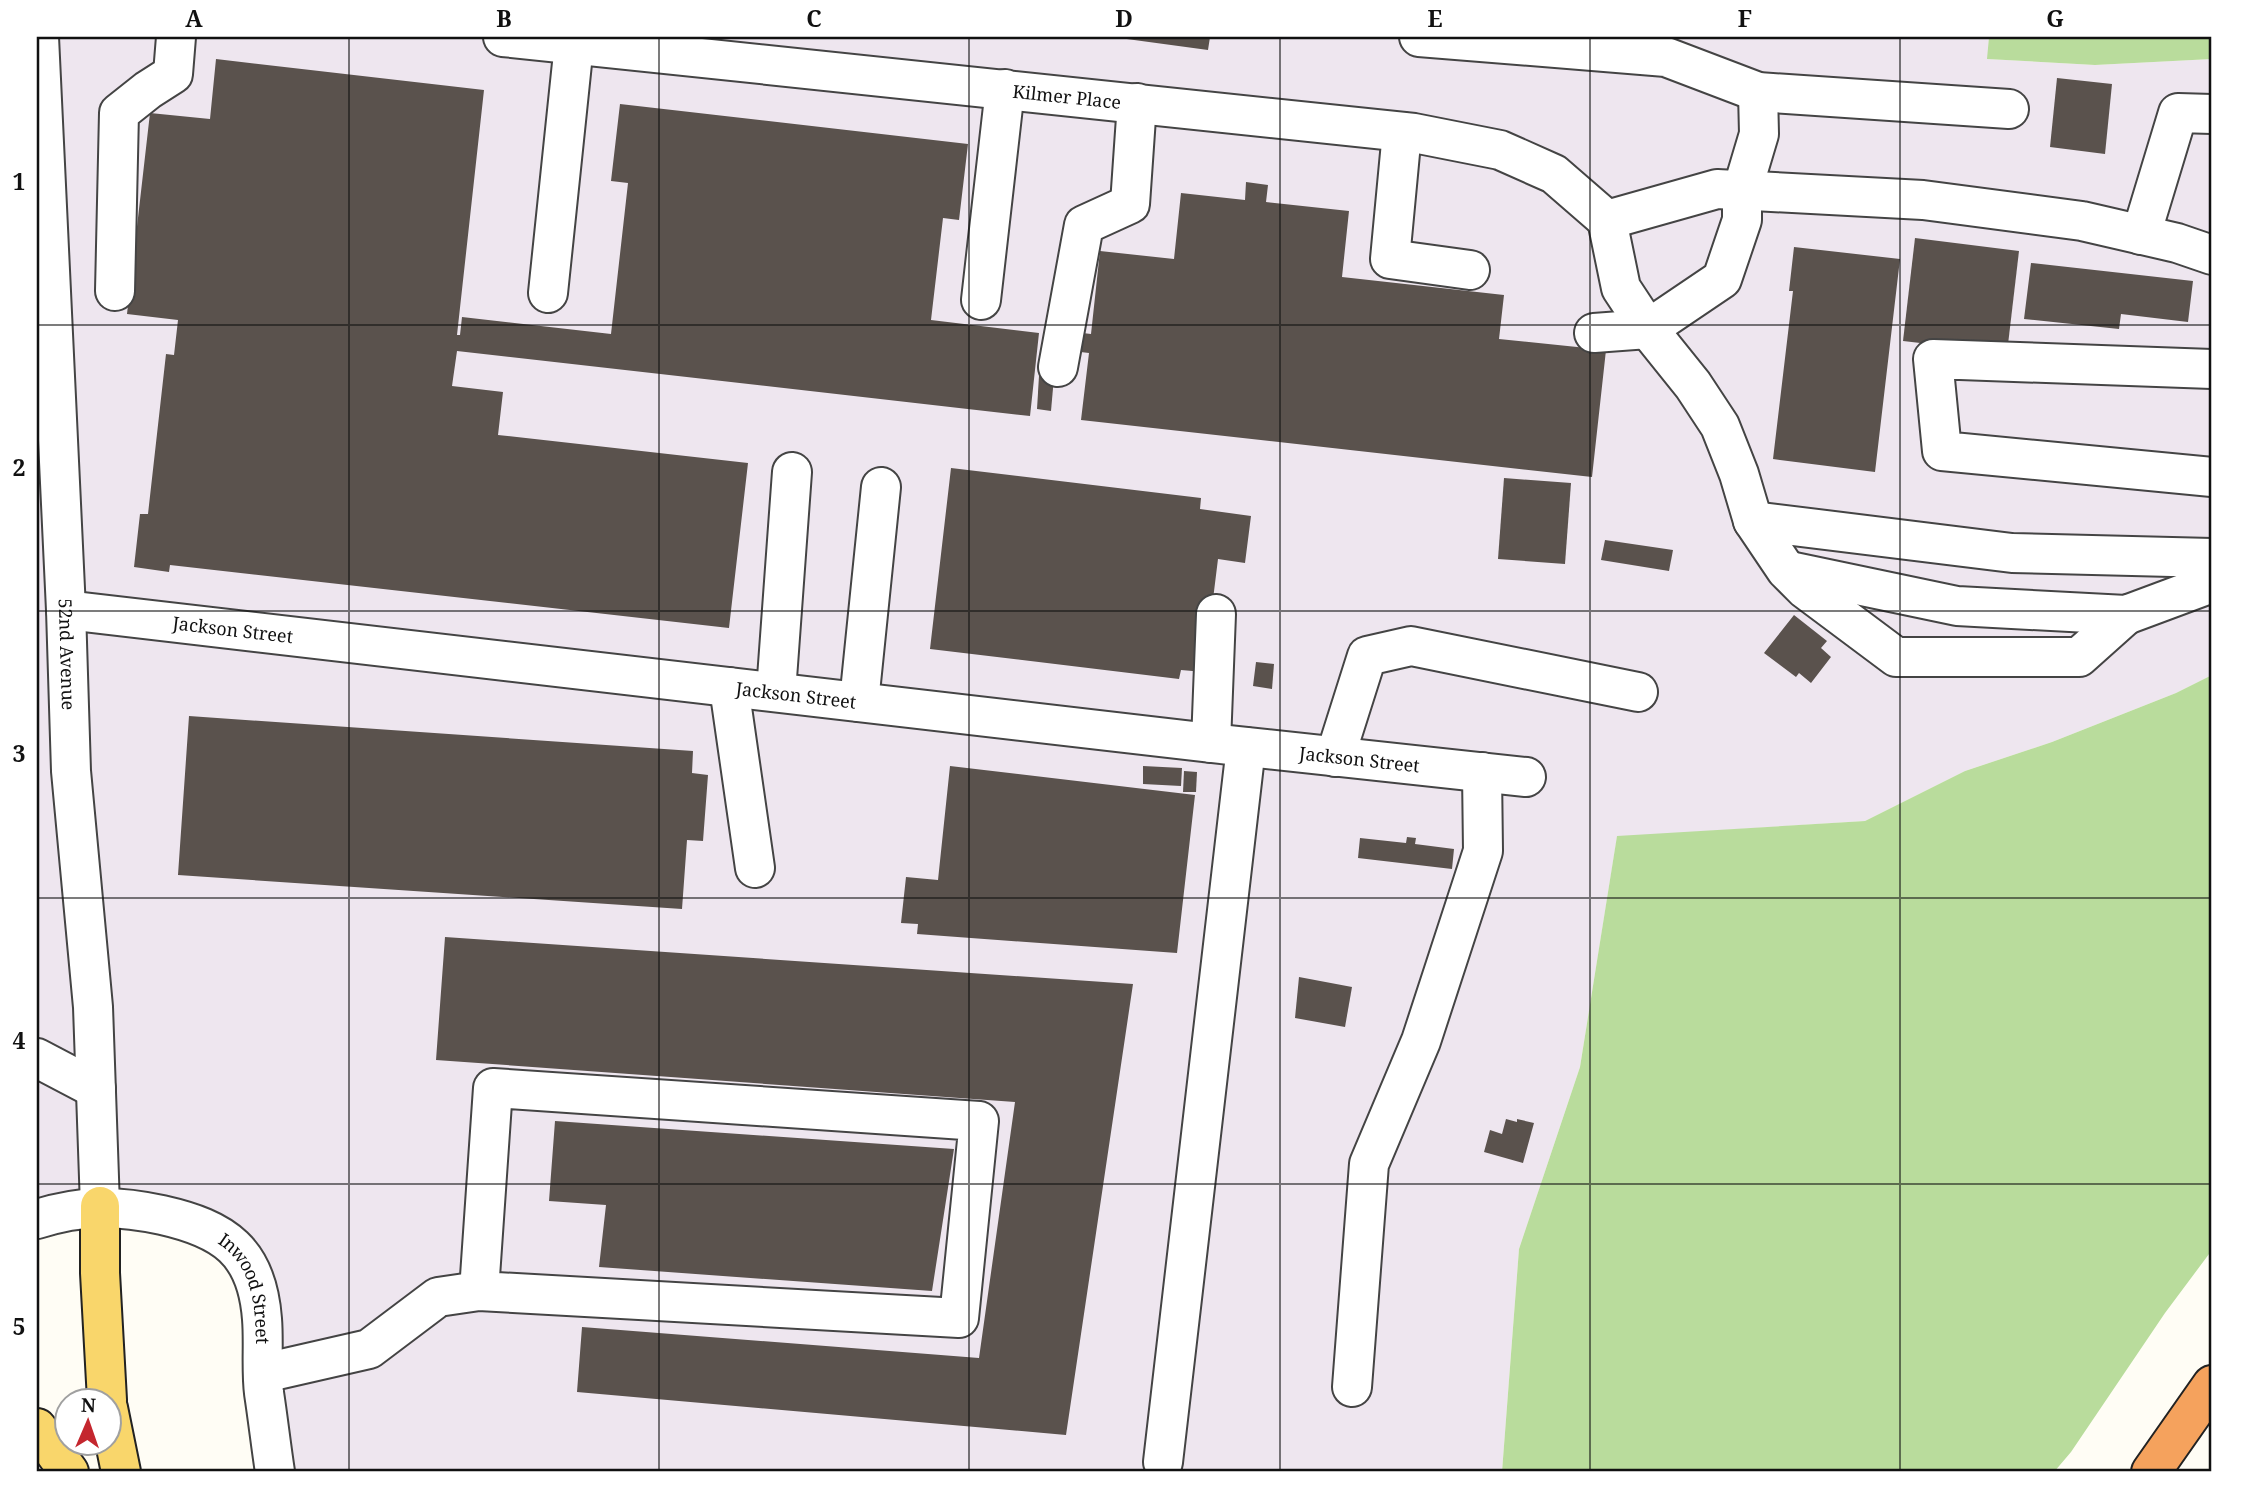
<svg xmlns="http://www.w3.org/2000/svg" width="2249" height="1509" viewBox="0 0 2249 1509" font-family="'Noto Serif',serif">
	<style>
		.industrial { fill: #eee6ef }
		.forest { fill: #b9dc9c }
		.building { fill: #5a524d }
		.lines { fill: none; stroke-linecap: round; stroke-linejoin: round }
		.minor-casing { stroke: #444; stroke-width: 42 }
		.major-casing { stroke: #222; stroke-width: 42 }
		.highway-casing { stroke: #222; stroke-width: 42 }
		.minor { stroke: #fff; stroke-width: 38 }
		.major { stroke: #f9d66b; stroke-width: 38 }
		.highway { stroke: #f5a25d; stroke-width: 38 }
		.grid { fill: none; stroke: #111; stroke-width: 2; stroke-opacity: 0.55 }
		.labels { text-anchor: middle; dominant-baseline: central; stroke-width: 7; stroke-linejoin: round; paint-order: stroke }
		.street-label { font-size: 18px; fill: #111; stroke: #fff }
		.neatline { fill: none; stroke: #111; stroke-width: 2.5 }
		.grid-label { font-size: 23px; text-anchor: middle; font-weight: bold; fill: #111 }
	</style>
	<rect width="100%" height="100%" fill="#fffdf5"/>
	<polygon class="industrial" points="37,37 1989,37 1988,59 2095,65 2212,59 2212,675 2176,693 2052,742 1965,771 1865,821 1617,837 1580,1067 1519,1249 1502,1472 275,1472 263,1314 221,1235 37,1217"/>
	<g class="forest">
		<polygon points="1989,37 2212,37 2212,59 2095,65 1987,59"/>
		<polygon points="2212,675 2212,1250 2165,1313 2071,1452 2054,1472 1502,1472 1519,1249 1580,1067 1617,836 1865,821 1965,771 2052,742 2176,693"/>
	</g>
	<g class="building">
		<polygon points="1112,37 1210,37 1208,50"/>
		<polygon points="216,59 484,90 457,335 460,335 462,317 611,334 628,183 611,181 620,104 968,144 959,220 943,218 931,320 1039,333 1030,416 457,351 452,386 503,392 498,435 748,463 729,628 170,565 169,572 134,567 140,514 148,514 166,354 174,355 178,320 127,314 150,113 210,119"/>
		<polygon points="2057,78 2112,84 2105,154 2050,147"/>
		<polygon points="1246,182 1268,185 1266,202 1349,211 1342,277 1504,295 1499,339 1606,350 1592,477 1081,420 1089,353 1072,351 1074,332 1091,334 1100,251 1174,259 1181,193 1245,200"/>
		<polygon points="1915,238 2019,251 2007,353 1903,341"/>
		<polygon points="1794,247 1900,259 1875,472 1773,459 1793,291 1789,291"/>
		<polygon points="2031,263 2193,281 2188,322 2121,314 2119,329 2024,319"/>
		<polygon points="1039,376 1054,377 1051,411 1037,409"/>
		<polygon points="951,468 1201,498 1200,509 1251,516 1245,563 1218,559 1204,672 1181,670 1179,679 930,649"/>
		<polygon points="1504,478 1571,483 1565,564 1498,559"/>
		<polygon points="1605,540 1673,550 1669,571 1601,560"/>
		<polygon points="1794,615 1827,641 1821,648 1831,657 1811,683 1799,673 1796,677 1764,653"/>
		<polygon points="1256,662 1274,664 1272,689 1253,686"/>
		<polygon points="189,716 693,751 692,773 708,775 703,841 687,840 682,909 178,875"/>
		<polygon points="950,766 1195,795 1177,953 917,934 918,924 901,923 906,877 938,880"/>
		<polygon points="1143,766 1182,768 1181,786 1143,784"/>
		<polygon points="1184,771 1197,772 1196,792 1183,792"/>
		<polygon points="1407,837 1416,838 1415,844 1454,849 1452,869 1358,858 1360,838 1406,843"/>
		<polygon points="445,937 1133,984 1066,1435 577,1392 582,1327 979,1358 1015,1102 436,1060"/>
		<polygon points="1299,977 1352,987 1345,1027 1295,1018"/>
		<polygon points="1506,1119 1517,1122 1517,1119 1534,1123 1523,1163 1484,1152 1490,1130 1502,1134"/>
		<polygon points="555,1121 954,1149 932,1291 599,1267 606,1205 549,1201"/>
	</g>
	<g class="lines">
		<g class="minor-casing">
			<g id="minor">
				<path id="s1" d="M 39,37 L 66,610 L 71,771 L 93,1007 L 100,1206"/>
				<path id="s2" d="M 503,37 L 1414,133 L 1500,150 L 1554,174 L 1607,220"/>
				<polyline points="1419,37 1666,57 1758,92 2009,109"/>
				<polyline points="1402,132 1390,259 1470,270"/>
				<polyline points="1607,220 1621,288 1648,329 1693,385 1720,426 1739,474 1753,521 1786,570 1805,589 1896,657 2079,657 2126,615"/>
				<polyline points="1607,220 1717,189 1923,200 2082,221 2177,243 2212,255"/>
				<polyline points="2141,235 2178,113 2212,114"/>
				<polyline points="115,291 119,113 148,90 173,74 176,37"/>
				<polyline points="548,293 574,44"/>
				<polyline points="981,300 1005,89"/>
				<polyline points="1594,333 1648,329 1722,279 1742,220 1742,191 1759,134 1758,92"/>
				<polyline points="1058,367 1084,225 1130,204 1137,103"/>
				<polyline points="2212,369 1933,359 1942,451 2212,477"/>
				<polyline points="1753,521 2012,553 2212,558"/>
				<polyline points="1790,571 1957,606 2126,615 2212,583"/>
				<path id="s3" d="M 66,610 L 1211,743 L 1526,777"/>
				<polyline points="729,687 755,868"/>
				<polyline points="776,692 792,472"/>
				<polyline points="859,702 881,487"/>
				<polyline points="1211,743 1216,614"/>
				<polyline points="1335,757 1367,656 1411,646 1638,692"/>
				<polyline points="37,1058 96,1089"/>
				<path id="s4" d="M 37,1219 C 82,1205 116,1205 162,1215 C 224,1229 257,1251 262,1319 C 264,1343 261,1369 264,1393 C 268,1419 271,1446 275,1472"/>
				<polyline points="264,1373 369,1349 438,1297 479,1291 959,1318 979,1121 493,1088 479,1291"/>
				<polyline points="1352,1387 1369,1164 1421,1041 1483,851 1482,772"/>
				<polyline points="1163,1462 1246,747"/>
			</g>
		</g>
		<g class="major-casing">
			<g id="major">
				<polyline points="100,1206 100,1273 107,1400"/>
				<polyline points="108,1408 121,1472"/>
				<polyline points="37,1428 69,1472"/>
			</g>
		</g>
		<g class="highway-casing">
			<polyline id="highway" points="2151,1472 2212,1385"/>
		</g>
		<use href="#minor" class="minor"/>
		<use href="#major" class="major"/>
		<use href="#highway" class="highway"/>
	</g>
	<path class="grid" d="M 349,37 L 349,1472M 659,37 L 659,1472M 969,37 L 969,1472M 1280,37 L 1280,1472M 1590,37 L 1590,1472M 1900,37 L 1900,1472M 37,325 L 2212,325M 37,611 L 2212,611M 37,898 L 2212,898M 37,1184 L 2212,1184"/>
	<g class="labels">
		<g class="street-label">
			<text stroke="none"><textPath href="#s2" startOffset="567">Kilmer Place</textPath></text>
			<text stroke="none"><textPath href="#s3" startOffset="168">Jackson Street</textPath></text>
			<text stroke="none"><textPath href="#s1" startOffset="618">52nd Avenue</textPath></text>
			<text stroke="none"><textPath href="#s3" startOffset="735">Jackson Street</textPath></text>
			<text stroke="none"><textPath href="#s3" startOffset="1302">Jackson Street</textPath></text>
			<text stroke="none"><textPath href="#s4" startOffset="250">Inwood Street</textPath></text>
		</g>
	</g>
	<rect width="2249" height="1509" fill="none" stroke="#ffffff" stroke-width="77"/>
	<g transform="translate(88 1422) rotate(2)"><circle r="33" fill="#ffffff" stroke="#a0a0a0" stroke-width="2"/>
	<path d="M0-5L12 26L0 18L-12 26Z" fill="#c4262e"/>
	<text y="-10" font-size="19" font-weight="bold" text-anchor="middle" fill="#111111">N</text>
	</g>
	<rect x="38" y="38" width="2172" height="1432" class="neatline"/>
	<g class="grid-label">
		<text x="194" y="27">A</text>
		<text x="504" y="27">B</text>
		<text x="814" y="27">C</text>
		<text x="1124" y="27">D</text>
		<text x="1435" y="27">E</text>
		<text x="1745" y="27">F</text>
		<text x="2055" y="27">G</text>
		<text x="19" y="190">1</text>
		<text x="19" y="476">2</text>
		<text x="19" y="762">3</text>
		<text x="19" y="1049">4</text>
		<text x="19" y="1335">5</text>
	</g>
</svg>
